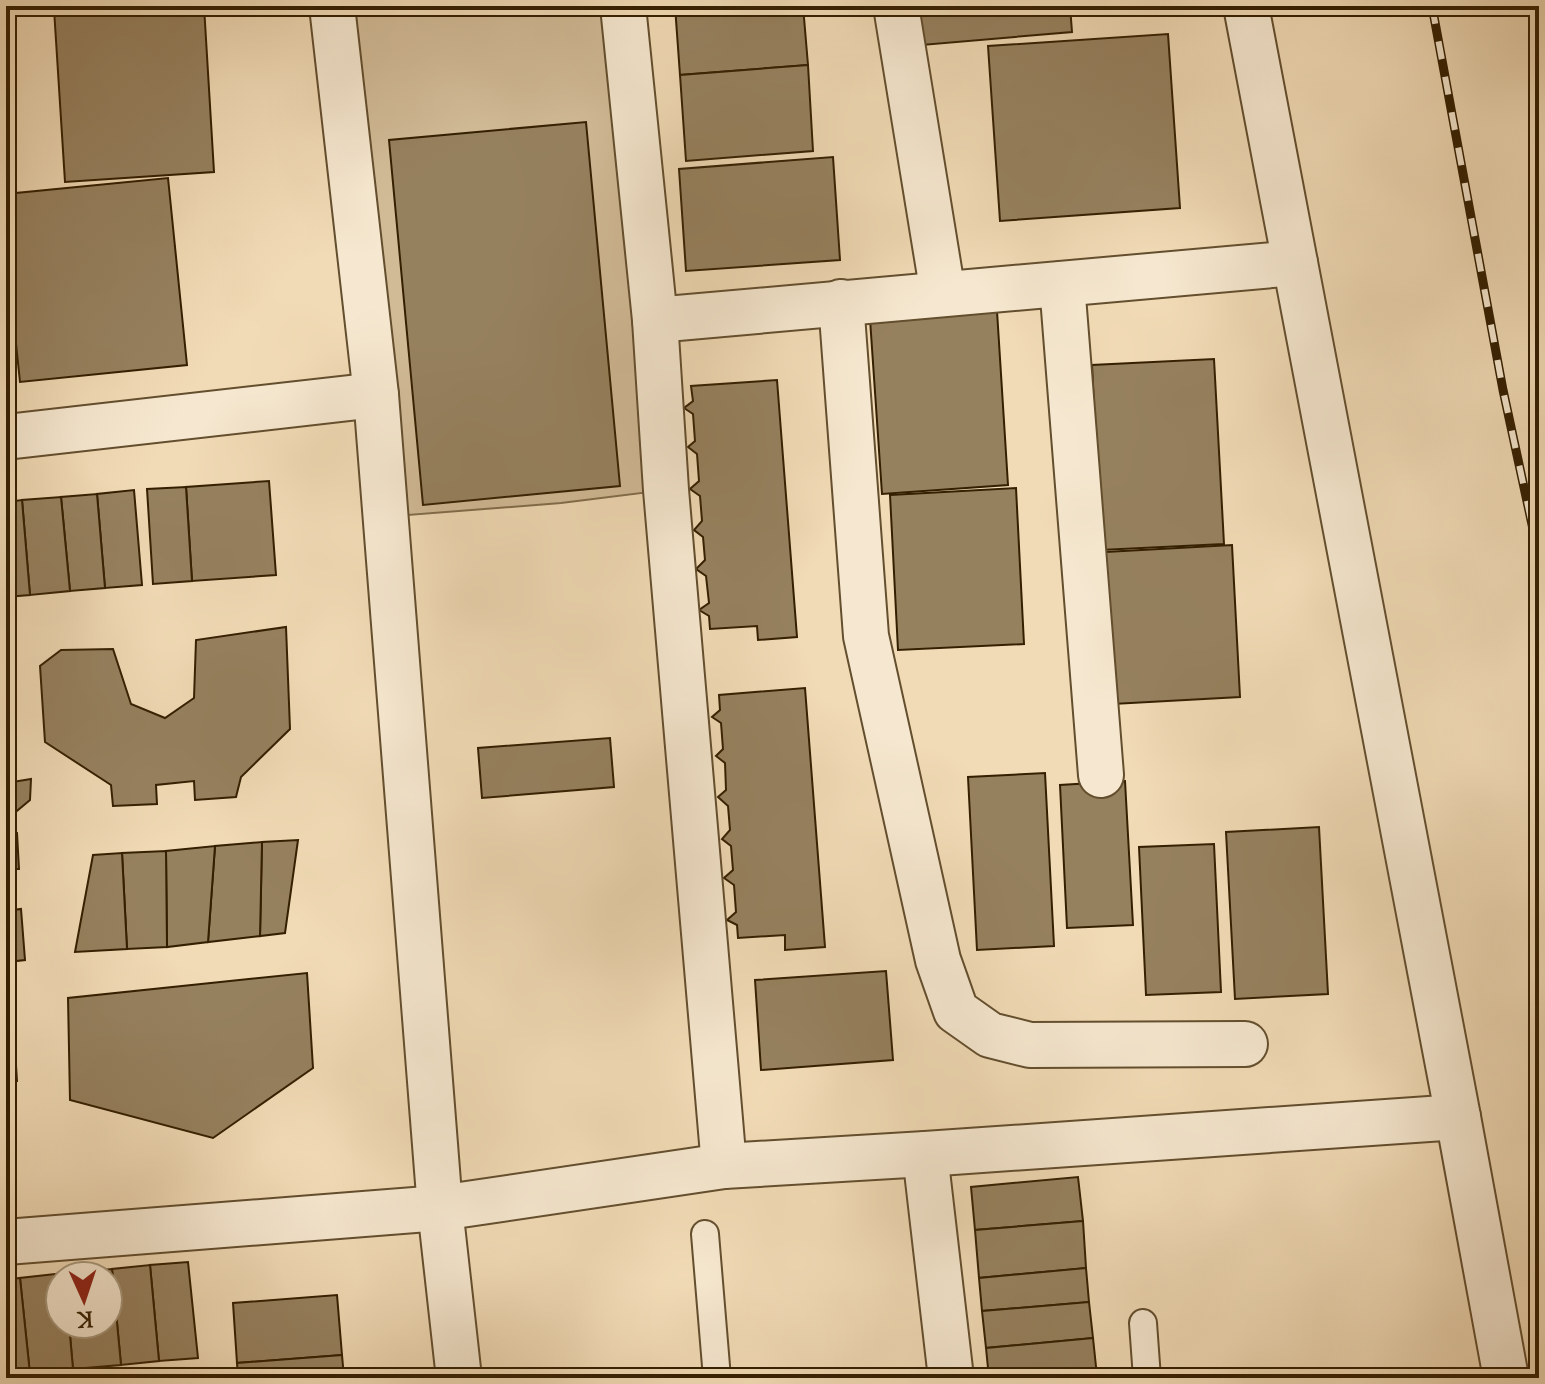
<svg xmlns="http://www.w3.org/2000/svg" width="1545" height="1384" viewBox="0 0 1545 1384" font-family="'Sorts Mill Goudy',serif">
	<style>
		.green { fill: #d1bb97; stroke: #826d4c; stroke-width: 2 }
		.building { fill: #96815f; stroke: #341f01; stroke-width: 2 }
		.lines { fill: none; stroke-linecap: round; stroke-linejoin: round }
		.service-casing { stroke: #634e2e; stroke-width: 30 }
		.minor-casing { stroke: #634e2e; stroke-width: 48 }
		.service { stroke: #f6e8d0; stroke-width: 26 }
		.minor { stroke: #f6e8d0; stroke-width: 44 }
		.rail-casing { stroke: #341f01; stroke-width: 9 }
		.rail { stroke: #f6e8d0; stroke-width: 6; stroke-dasharray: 18; stroke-linecap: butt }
	</style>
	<rect width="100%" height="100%" fill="#f1dbb6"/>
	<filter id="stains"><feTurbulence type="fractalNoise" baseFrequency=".0025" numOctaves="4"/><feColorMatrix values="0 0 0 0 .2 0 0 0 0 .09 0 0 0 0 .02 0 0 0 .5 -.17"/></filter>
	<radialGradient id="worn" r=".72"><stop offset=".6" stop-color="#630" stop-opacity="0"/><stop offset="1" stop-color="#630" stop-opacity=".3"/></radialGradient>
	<polygon class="green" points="350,6 623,6 666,490 561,503 408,515 391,412"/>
	<g class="building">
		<polygon points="104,6 204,6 214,172 65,182 54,9"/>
		<polygon points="675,6 803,6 808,65 680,75"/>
		<polygon points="918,6 1070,6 1072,32 922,45"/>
		<polygon points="1168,34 1180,208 1000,221 988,46"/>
		<polygon points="808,65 813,151 686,161 680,75"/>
		<polygon points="586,122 620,486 423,505 389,140"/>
		<polygon points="833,157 840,260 686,271 679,169"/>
		<polygon points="168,178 187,365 20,382 6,248 6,194"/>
		<polygon points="997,311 1008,485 882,494 870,319"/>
		<polygon points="1214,359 1224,544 1101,550 1092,365"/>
		<polygon points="777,380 797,637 758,640 757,626 710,629 709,616 699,610 709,603 706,576 696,569 705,560 703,537 694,530 702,521 700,496 690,489 699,481 697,454 688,447 695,441 693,414 684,408 693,401 691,386"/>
		<polygon points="269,481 276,575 192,581 186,487"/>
		<polygon points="186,487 192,581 153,584 147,489"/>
		<polygon points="1016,488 1024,644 898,650 890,495"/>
		<polygon points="134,490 142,585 105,588 97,494"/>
		<polygon points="97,494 105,588 70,591 61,497"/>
		<polygon points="61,497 70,591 30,595 22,500"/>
		<polygon points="22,500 30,595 6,597 6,502"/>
		<polygon points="1232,545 1240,697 1113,704 1105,552"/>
		<polygon points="286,627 290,729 241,777 236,797 195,800 194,781 156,785 157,804 113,806 111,785 45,742 40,666 61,650 113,649 131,704 165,718 194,698 196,640"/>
		<polygon points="805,688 825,947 785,950 785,935 738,938 737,925 727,920 736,912 734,885 724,878 733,870 731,846 722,839 730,830 728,806 718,797 726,790 725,763 716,756 723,749 721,723 712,717 720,710 719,695"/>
		<polygon points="610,738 614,787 482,798 478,748"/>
		<polygon points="1045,773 1054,946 977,950 968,777"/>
		<polygon points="31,779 30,800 6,820 6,783"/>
		<polygon points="1125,781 1133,925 1067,928 1060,785"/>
		<polygon points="1319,827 1328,994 1235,999 1226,832"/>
		<polygon points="6,828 17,833 19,869 6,869"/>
		<polygon points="298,840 285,933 260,936 262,842"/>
		<polygon points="262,842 260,936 208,942 215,846"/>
		<polygon points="1214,844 1221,992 1146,995 1139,847"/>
		<polygon points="215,846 208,942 167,947 166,851"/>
		<polygon points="166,851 167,947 127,949 122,853"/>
		<polygon points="122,853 127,949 75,952 93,855"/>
		<polygon points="21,909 25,960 8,962 9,1008 6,1008 6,911"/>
		<polygon points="886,971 893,1060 761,1070 755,980"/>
		<polygon points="307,973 313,1068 213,1138 70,1100 68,998"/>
		<polygon points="15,1050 17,1081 8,1084 11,1119 6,1129 6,1051"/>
		<polygon points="1078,1177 1083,1221 975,1230 971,1187"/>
		<polygon points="1083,1221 1086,1268 979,1278 975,1230"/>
		<polygon points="188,1262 198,1358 159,1361 150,1265"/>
		<polygon points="150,1265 159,1361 121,1365 112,1269"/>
		<polygon points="1086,1268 1089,1302 982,1311 979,1278"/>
		<polygon points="112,1269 121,1365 73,1369 69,1324 108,1324 108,1276 65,1276 64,1273"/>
		<polygon points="64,1273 65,1276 60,1276 60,1324 69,1324 73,1369 30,1374 20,1278"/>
		<polygon points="20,1278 30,1374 6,1376 6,1279"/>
		<polygon points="337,1295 342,1355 237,1363 233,1303"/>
		<polygon points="1089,1302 1093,1338 986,1348 982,1311"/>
		<polygon points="1093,1338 1097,1376 1074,1378 989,1378 986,1348"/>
		<polygon points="342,1355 344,1378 238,1378 237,1363"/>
	</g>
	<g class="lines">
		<g class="service-casing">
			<g id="service">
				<polyline points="705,1234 717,1378"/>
				<polyline points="1143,1323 1147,1378"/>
			</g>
		</g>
		<g class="minor-casing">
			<g id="minor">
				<polyline points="332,6 376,395 440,1208 459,1378"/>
				<polyline points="623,6 655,320 666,490 724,1166"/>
				<polyline points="896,6 943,294"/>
				<polyline points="1246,6 1458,1117 1506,1378"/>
				<polyline points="1062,284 1101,775"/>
				<polyline points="841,302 866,636 938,960 956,1011 990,1035 1030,1045 1245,1044"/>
				<polyline points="655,320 1295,263"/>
				<polyline points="6,437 376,395"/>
				<polyline points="925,1154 951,1378"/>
				<polyline points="6,1242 440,1208 724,1166 925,1154 1458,1117"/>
			</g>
		</g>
		<use href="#service" class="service"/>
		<use href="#minor" class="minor"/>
		<g class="rail-casing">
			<polyline id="rail" points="1432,6 1503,390 1539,557"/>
		</g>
		<use href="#rail" class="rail"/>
	</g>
	<rect width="1545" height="1384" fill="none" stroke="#f1dbb6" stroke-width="32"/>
	<rect x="8" y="8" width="1529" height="1368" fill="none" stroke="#341f01" stroke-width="4"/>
	<rect x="16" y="16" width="1513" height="1352" fill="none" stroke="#341f01" stroke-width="2"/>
	<g transform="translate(84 1300) rotate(177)"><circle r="38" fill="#f6e8d0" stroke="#a8987d" stroke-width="2"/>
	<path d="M0-6L14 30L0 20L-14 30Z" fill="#8f2418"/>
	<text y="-12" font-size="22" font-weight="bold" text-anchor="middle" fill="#341f01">K</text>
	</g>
	<rect width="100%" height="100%" filter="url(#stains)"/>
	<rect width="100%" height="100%" fill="url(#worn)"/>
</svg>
